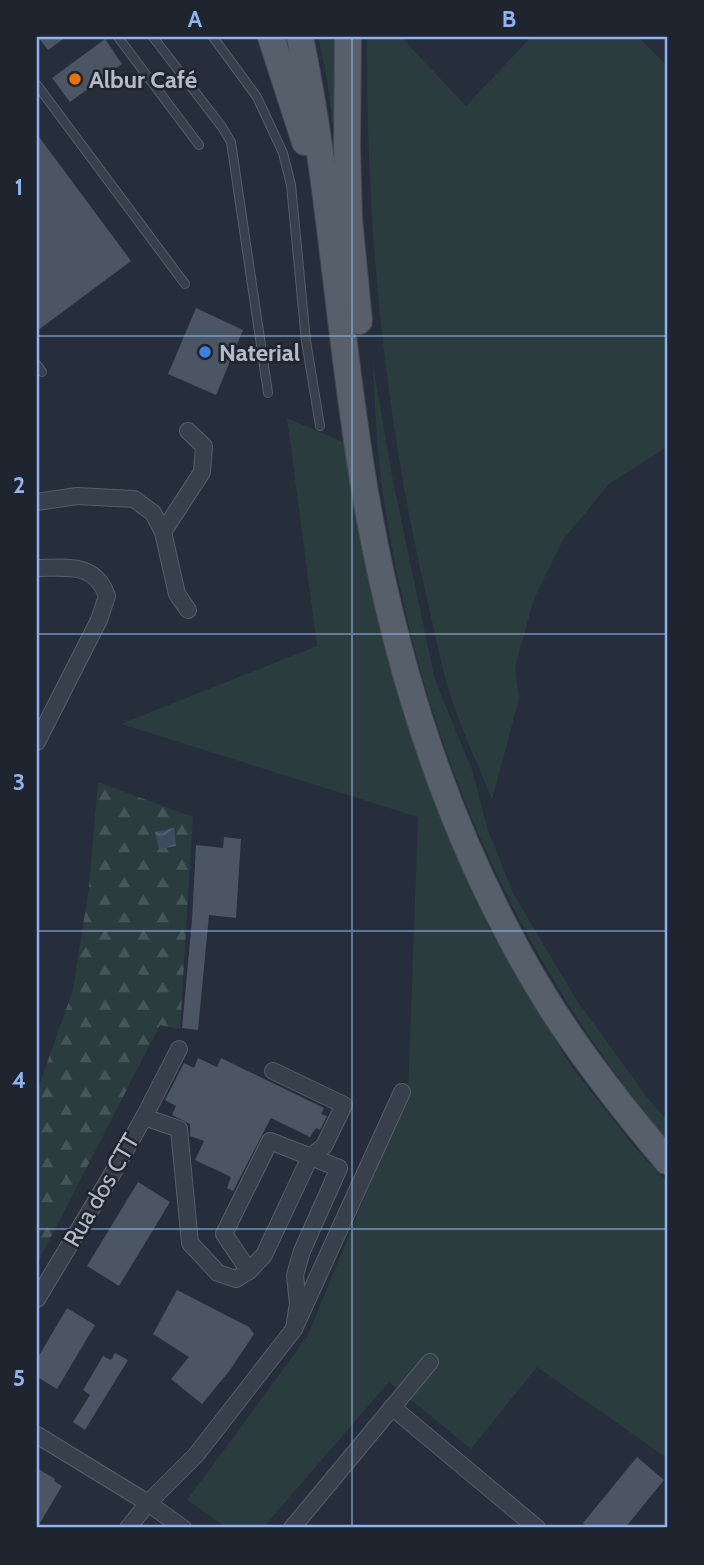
<svg xmlns="http://www.w3.org/2000/svg" width="704" height="1565" viewBox="0 0 704 1565" font-family="Cabin,sans-serif">
	<style>
		.grass { fill: #2a3c3d }
		.forest { fill: url(#forest-firs) }
		.water { fill: url(#water-waves) }
		.building { fill: #4b5563 }
		.lines { fill: none; stroke-linecap: round; stroke-linejoin: round }
		.service-casing { stroke: #575e68; stroke-width: 10 }
		.minor-casing { stroke: #575e68; stroke-width: 18 }
		.primary-casing { stroke: #424953; stroke-width: 28 }
		.service { stroke: #38404b; stroke-width: 8 }
		.minor { stroke: #38404b; stroke-width: 16 }
		.primary { stroke: #575f6a; stroke-width: 26 }
		.grid { fill: none; stroke: #90b3ef; stroke-width: 2; stroke-opacity: 0.55 }
		.food-dot { fill: #e8710a; stroke: #1e252f; stroke-width: 2.5 }
		.shop-dot { fill: #3f7fe0; stroke: #1e252f; stroke-width: 2.5 }
		.labels { text-anchor: middle; dominant-baseline: central; stroke-width: 5; stroke-linejoin: round; paint-order: stroke }
		.poi-label { font-size: 24px; font-weight: bold; fill: #b4bbc6; stroke: #1e252f; text-anchor: start }
		.street-label { font-size: 24px; fill: #b4bbc6; stroke: #1e252f }
		.neatline { fill: none; stroke: #90b3ef; stroke-width: 2.5 }
		.grid-label { font-size: 23px; text-anchor: middle; font-weight: bold; fill: #90b3ef }
	</style>
	<defs>
		<pattern id="forest-firs" width="22" height="20" patternUnits="userSpaceOnUse" patternTransform="scale(1.75)"><rect width="22" height="20" fill="#2a3c3d"/><path d="M5 1l3.5 6h-7zM16 11l3.5 6h-7z" fill="#465658"/></pattern>
		<pattern id="water-waves" width="16" height="10" patternUnits="userSpaceOnUse" patternTransform="scale(1.75)"><rect width="16" height="10" fill="#3c4b62"/><path d="M0 5q4-4 8 0t8 0" fill="none" stroke="#566377"/></pattern>
	</defs>
	<rect width="100%" height="100%" fill="#252e3a"/>
	<g class="grass">
		<polygon points="318,37 340,37 340,173 326,73"/>
		<path d="M 367,37 L 404,37 L 403,39 L 466,106 L 531,37 L 638,37 L 667,66 L 667,447 L 609,484 L 563,540 L 534,599 L 515,667 L 519,699 L 492,800 C 478,764 460,728 449,691 C 440,661 434,629 427,599 C 384,415 366,225 367,37 Z"/>
		<path d="M 372,359 L 392,476 L 435,680 L 472,770 L 488,830 L 513,893 L 576,999 L 649,1100 L 667,1120 L 667,1140 C 512,953 421,741 384,501 C 376,455 376,406 372,359 Z"/>
		<polygon points="287,418 343,442 403,713 439,810 488,926 571,1066 636,1149 667,1182 667,1458 537,1367 471,1449 389,1382 263,1528 227,1528 187,1500 307,1337 408,1092 418,817 121,724 317,646"/>
	</g>
	<polygon class="forest" points="98,782 193,817 180,1029 160,1025 37,1264 37,1091 73,990 89,887"/>
	<polygon class="water" points="174,828 176,846 159,849 155,832"/>
	<g class="building">
		<polygon points="38,37 66,37 48,50"/>
		<polygon points="105,39 122,64 70,102 52,78"/>
		<polygon points="37,134 131,261 37,331"/>
		<polygon points="196,308 243,330 216,395 168,374"/>
		<polygon points="224,837 241,839 236,918 209,915 198,1030 182,1028 192,920 196,845 223,848"/>
		<polygon points="198,1058 217,1067 221,1058 324,1108 321,1114 327,1116 320,1130 316,1128 310,1137 271,1118 233,1191 227,1188 231,1177 195,1160 204,1141 190,1136 190,1124 172,1115 176,1106 165,1100 184,1063 194,1068"/>
		<polygon points="138,1182 170,1202 119,1286 87,1266"/>
		<polygon points="177,1290 249,1327 254,1334 230,1370 202,1404 171,1379 189,1357 153,1334"/>
		<polygon points="67,1308 95,1325 57,1389 37,1377 37,1359"/>
		<polygon points="115,1353 128,1360 85,1430 73,1422 90,1395 83,1390 103,1356 111,1360"/>
		<polygon points="637,1457 664,1480 625,1528 589,1528 583,1523"/>
		<polygon points="37,1468 55,1479 54,1481 62,1486 37,1528"/>
	</g>
	<g class="lines">
		<g class="service-casing">
			<g id="service">
				<polyline points="118,37 199,145"/>
				<polyline points="153,37 222,127 231,142 268,393"/>
				<polyline points="213,37 257,97 283,153 291,185 306,341 320,426"/>
				<polyline points="37,85 185,284"/>
				<polyline points="37,365 42,372"/>
			</g>
		</g>
		<g class="minor-casing">
			<g id="minor">
				<polyline points="37,502 77,496 134,499 153,513 163,532 177,594 188,610"/>
				<polyline points="163,532 202,472 204,446 188,431"/>
				<path d="M 37,568 C 67,568 95,562 107,596 L 99,620 L 37,742"/>
				<polyline points="179,1049 144,1117 179,1129 190,1243 218,1273 236,1279 249,1271"/>
				<polyline points="273,1071 344,1105 324,1146 310,1157 264,1255 249,1271 224,1234 270,1141 339,1168 302,1251 295,1275 298,1304 294,1329"/>
				<polyline points="37,1299 111,1176 144,1117"/>
				<polyline points="392,1407 537,1528"/>
				<polyline points="37,1435 148,1503 183,1528"/>
				<polyline points="128,1528 148,1503 196,1455 294,1329 402,1092"/>
				<polyline points="292,1528 430,1362"/>
			</g>
		</g>
		<g class="primary-casing">
			<g id="primary">
				<polyline points="271,37 305,142"/>
				<path d="M 300,37 C 331,187 339,341 365,492 C 395,667 451,844 544,996 C 580,1055 623,1109 667,1161"/>
				<polyline points="348,37 347,147 349,219 359,321"/>
			</g>
		</g>
		<use href="#service" class="service"/>
		<use href="#minor" class="minor"/>
		<use href="#primary" class="primary"/>
	</g>
	<path class="grid" d="M 352,37 L 352,1528M 37,336 L 667,336M 37,634 L 667,634M 37,931 L 667,931M 37,1229 L 667,1229"/>
	<circle class="food-dot" cx="75" cy="79" r="7"/>
	<circle class="shop-dot" cx="205" cy="352" r="7"/>
	<g class="labels">
		<g class="poi-label">
			<text x="89" y="79">Albur Café</text>
			<text x="219" y="352">Naterial</text>
		</g>
		<g class="street-label">
			<text transform="translate(101 1190) rotate(-60)">Rua dos CTT</text>
		</g>
	</g>
	<rect width="704" height="1565" fill="none" stroke="#1e252f" stroke-width="77"/>
	<rect x="38" y="38" width="628" height="1488" class="neatline"/>
	<g class="grid-label">
		<text x="195" y="27">A</text>
		<text x="509" y="27">B</text>
		<text x="19" y="195">1</text>
		<text x="19" y="493">2</text>
		<text x="19" y="790">3</text>
		<text x="19" y="1088">4</text>
		<text x="19" y="1386">5</text>
	</g>
</svg>
